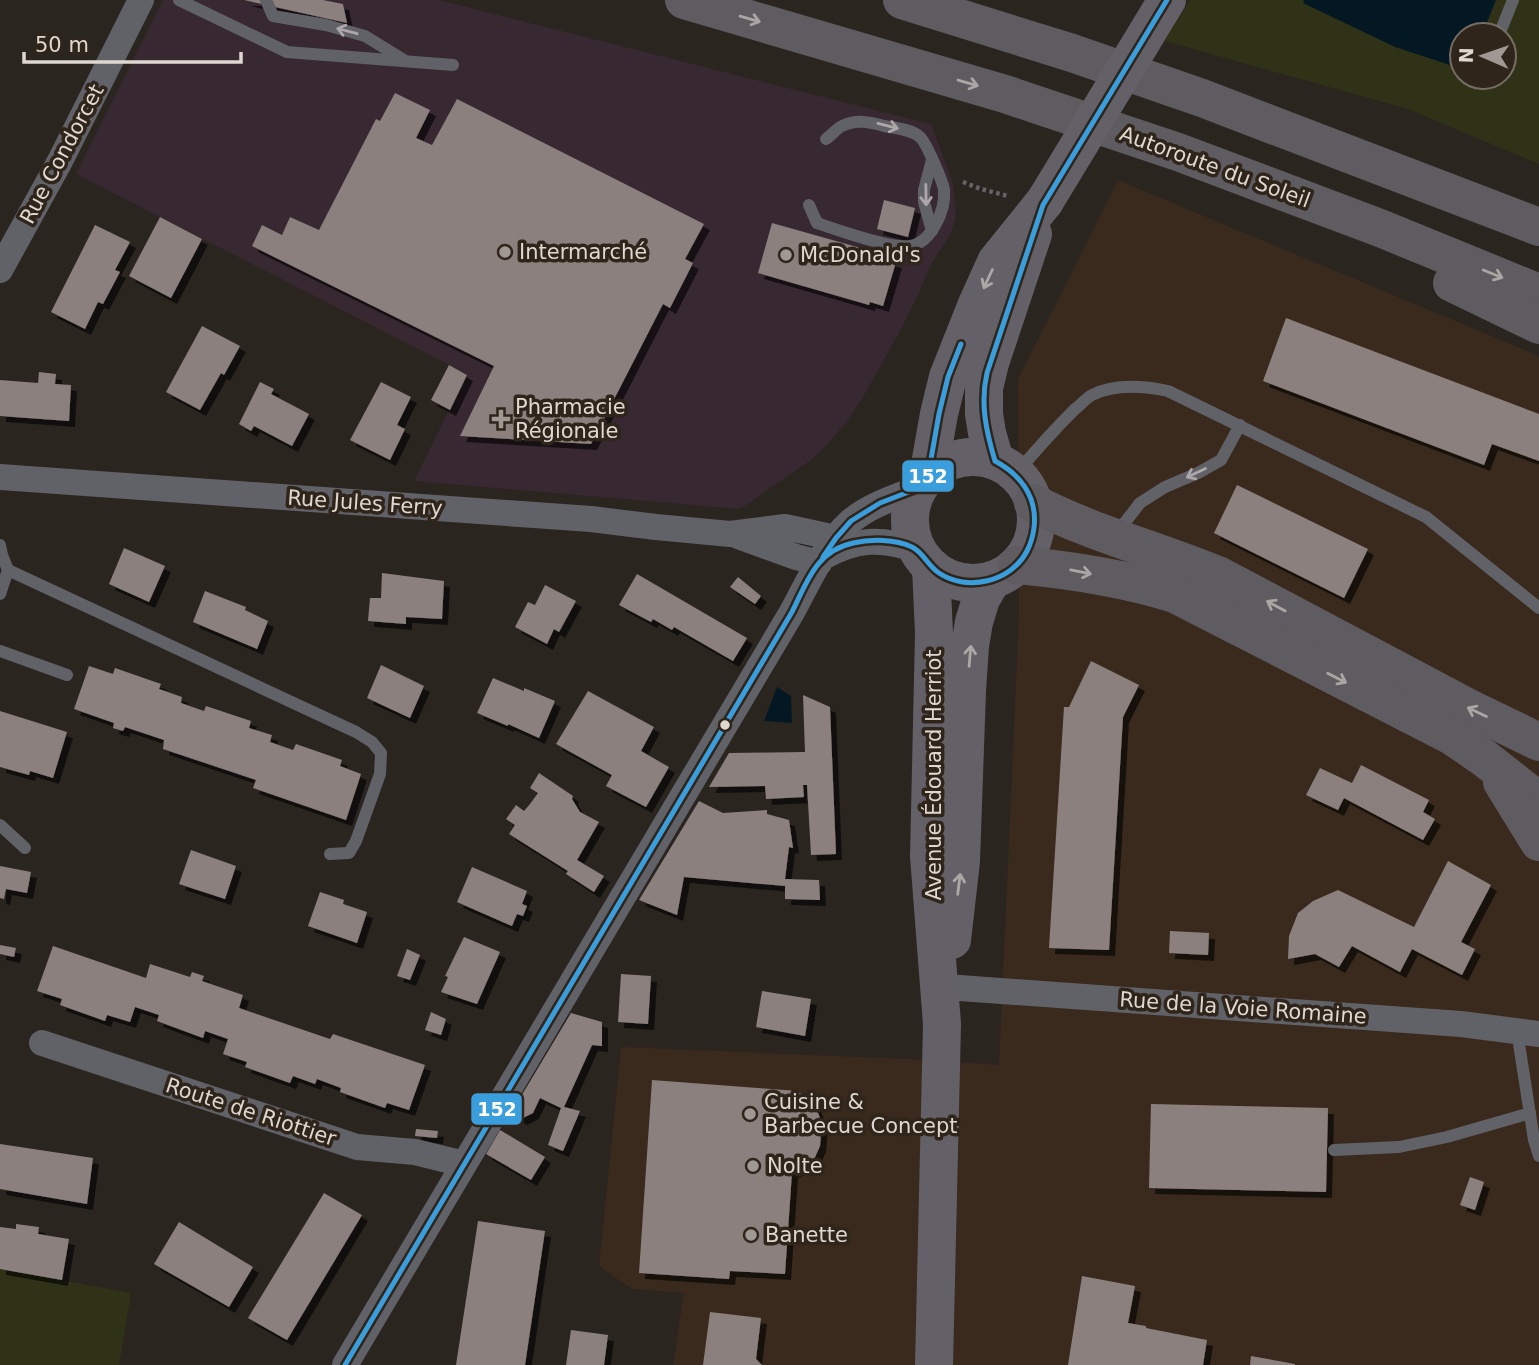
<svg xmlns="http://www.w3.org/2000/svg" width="1539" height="1365" viewBox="0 0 1539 1365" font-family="'DejaVu Sans',sans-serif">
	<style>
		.commercial { fill: #372831 }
		.built { fill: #392a1d }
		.green { fill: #303217; fill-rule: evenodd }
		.water { fill: #041823 }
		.building { fill: #8b807e; filter: url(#shadow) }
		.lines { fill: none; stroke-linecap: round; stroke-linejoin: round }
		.path { stroke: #656468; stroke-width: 4.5; stroke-dasharray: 3.5 3.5; stroke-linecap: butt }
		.lane { stroke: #616168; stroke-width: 12 }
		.street { stroke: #616168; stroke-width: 26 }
		.primary { stroke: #636167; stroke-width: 38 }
		.highway { stroke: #5e5c60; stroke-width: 38 }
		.primary-bridge { stroke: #636167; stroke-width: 38 }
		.bus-1-casing { stroke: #30251b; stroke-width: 10 }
		.bus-1 { stroke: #3a9ddc; stroke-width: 5 }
		.oneway { stroke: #aba6a4 }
		.oneway2 { stroke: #ada8a7 }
		.poi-dot { fill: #a09993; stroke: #30251b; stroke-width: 2.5 }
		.bus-dot { fill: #dfd8d1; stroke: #30251b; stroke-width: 2.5 }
		.labels { text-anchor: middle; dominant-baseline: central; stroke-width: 7; stroke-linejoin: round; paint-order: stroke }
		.street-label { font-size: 21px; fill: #dfd8d1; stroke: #30251b }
		.poi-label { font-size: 21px; fill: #dfd8d1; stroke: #30251b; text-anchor: start }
		.line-badge { stroke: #30251b; stroke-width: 2.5 }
		.badge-label { font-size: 19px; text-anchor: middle; font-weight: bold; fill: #fff }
	</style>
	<defs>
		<filter id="shadow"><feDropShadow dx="6" dy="6" stdDeviation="0" flood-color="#0009"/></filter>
	</defs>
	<rect width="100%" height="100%" fill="#2b2520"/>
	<polygon class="commercial" points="163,0 439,0 931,124 953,183 956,216 951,233 931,264 919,293 898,335 863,397 848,420 826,446 811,460 740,509 414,481 467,374 76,174"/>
	<polygon class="built" points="1118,180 1539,356 1539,1365 673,1365 684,1293 632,1289 599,1266 621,1047 906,1059 999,1065 1019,615 1018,379"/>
	<g class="green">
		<path d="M 1190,0 L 1539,0 L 1539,164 L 1408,109 L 1165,41 ZM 1462,35 L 1504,35 L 1504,77 L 1462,77 Z"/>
		<polygon points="0,1269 131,1293 119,1365 0,1365"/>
	</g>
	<g class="water">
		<polygon points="1304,0 1496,0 1482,35 1462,35 1462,69 1395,47 1303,3"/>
		<polygon points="777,687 791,696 792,723 764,721"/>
	</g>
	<g class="building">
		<polygon points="244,0 323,0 343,4 347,23"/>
		<polygon points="395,93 430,110 416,138 432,145 457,99 704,224 685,259 693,263 670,308 663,304 591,444 460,436 494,366 252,246 262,225 282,235 290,217 319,230 376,119 380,121"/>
		<polygon points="884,200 915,208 908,237 877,229"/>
		<polygon points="160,217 202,239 171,298 129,276"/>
		<polygon points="772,223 882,254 881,258 896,262 883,306 870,302 869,305 758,273"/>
		<polygon points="95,225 130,242 115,270 120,272 103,304 98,302 85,329 51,312"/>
		<polygon points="1286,318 1539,414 1539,461 1492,444 1484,465 1263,381"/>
		<polygon points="202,326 240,346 224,375 221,373 200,410 166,392"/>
		<polygon points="449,365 467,375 450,410 431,400"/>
		<polygon points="39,372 56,374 55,384 71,385 69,421 0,416 0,380 38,383"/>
		<polygon points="260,382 274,389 271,394 309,414 292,446 254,426 251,431 239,424"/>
		<polygon points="381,382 411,397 397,425 405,429 390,460 350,440"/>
		<polygon points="1237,485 1368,549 1344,598 1214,533"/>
		<polygon points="124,548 165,566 149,602 109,584"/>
		<polygon points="382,573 444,581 442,619 406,617 406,624 368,621 370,598 381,598"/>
		<polygon points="637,574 747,638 733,661 674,627 672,630 653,619 651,622 619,605"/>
		<polygon points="738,577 761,596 755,604 730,587"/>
		<polygon points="545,585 576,601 559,632 554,629 547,644 515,627 528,602 535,605"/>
		<polygon points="205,591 246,607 245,610 268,621 257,649 193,622"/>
		<polygon points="1091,661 1139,685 1123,717 1109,950 1049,948 1064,707 1069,707"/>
		<polygon points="381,665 424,686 410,718 367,698"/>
		<polygon points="89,666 113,674 115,668 161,684 159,689 182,697 181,703 204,711 206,706 251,721 249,728 272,735 270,742 293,750 296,744 342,760 340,766 361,774 346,820 253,788 256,780 163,749 164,740 125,727 123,731 113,728 114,723 74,709"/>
		<polygon points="493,678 524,691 524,688 555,701 539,738 508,724 508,726 477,713"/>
		<polygon points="588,691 654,727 641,751 669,767 646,807 606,786 612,775 556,744"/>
		<polygon points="803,695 830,707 836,854 811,855 807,785 803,785 804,797 766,799 765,786 709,787 729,753 805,752"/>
		<polygon points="0,711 67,732 53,778 30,771 29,775 0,767"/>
		<polygon points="1361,765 1429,800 1423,812 1435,819 1423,840 1344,798 1338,810 1306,795 1320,768 1352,783"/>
		<polygon points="539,773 573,796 572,799 580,812 599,822 577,860 604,876 594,892 566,874 568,871 509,834 515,825 506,819 516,805 524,811 530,804 538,793 530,788"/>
		<polygon points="699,801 723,813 767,810 767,814 789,820 793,848 789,847 785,879 819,880 820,900 785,899 785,886 684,877 677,915 639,900"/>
		<polygon points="191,850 236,866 225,899 179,884"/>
		<polygon points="1448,861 1491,885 1461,942 1475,949 1462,975 1412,949 1400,972 1352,946 1339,967 1315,954 1288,959 1289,936 1298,913 1313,901 1338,890 1414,927"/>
		<polygon points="0,866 31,872 27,893 6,889 4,899 0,898"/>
		<polygon points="472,867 527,891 522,904 527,906 523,916 517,914 512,926 457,902"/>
		<polygon points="320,892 344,900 343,904 367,912 357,943 308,926"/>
		<polygon points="1170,931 1209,933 1208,955 1169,953"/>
		<polygon points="464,937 500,952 477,1004 441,992 448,977 445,976"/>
		<polygon points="0,945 16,948 14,957 0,954"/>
		<polygon points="53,946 146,978 150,964 190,977 192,972 204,976 202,981 243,995 239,1008 330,1039 333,1034 425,1065 409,1110 387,1103 385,1108 340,1092 341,1088 317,1079 315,1084 293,1076 290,1083 245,1067 247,1062 223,1054 228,1039 205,1031 203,1038 157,1021 159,1015 135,1007 130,1022 107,1015 105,1021 60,1005 62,999 37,991"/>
		<polygon points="407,949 420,955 410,980 397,976"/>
		<polygon points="621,974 651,976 648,1024 618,1022"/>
		<polygon points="762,991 811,999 805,1036 756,1027"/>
		<polygon points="431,1012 446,1019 441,1035 425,1030"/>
		<polygon points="571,1013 602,1022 602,1046 592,1045 564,1107 580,1111 563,1151 548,1145 561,1108 540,1098 533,1113 521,1119 511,1113"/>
		<polygon points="652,1080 797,1091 814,1103 822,1123 820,1146 812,1164 792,1172 785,1274 730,1271 729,1279 639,1273"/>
		<polygon points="1151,1104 1328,1108 1326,1192 1149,1188"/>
		<polygon points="416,1129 438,1131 437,1138 415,1136"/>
		<polygon points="500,1130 545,1157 531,1180 486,1154"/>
		<polygon points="0,1144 93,1158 87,1204 0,1189"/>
		<polygon points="1470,1177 1484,1182 1475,1210 1460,1205"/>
		<polygon points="324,1193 362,1215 287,1340 248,1318"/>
		<polygon points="478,1221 545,1231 525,1365 456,1365"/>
		<polygon points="179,1222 253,1267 229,1307 154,1264"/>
		<polygon points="16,1224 39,1227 38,1234 69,1239 62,1280 0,1269 0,1227 16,1229"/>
		<polygon points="1082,1276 1135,1286 1128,1323 1146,1326 1146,1328 1207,1340 1203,1365 1068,1365"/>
		<polygon points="710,1312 761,1318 756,1359 762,1365 703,1365"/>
		<polygon points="571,1330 608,1335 604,1365 566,1365"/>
		<polygon points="1251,1356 1295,1364 1295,1365 1250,1365"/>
	</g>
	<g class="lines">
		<polyline class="path" points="963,182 981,189 1008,196"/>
		<g class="lane">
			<polyline points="179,0 287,52 453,65"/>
			<polyline points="266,0 273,16 326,25 365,36 404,60"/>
			<polyline points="1499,35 1513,0"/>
			<polyline points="932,160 924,190 924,202 932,231"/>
			<path d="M 809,205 L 817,223 C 838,230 890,249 910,246 C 931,243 946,210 944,190 C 943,182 926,142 920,137 C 911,129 895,128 884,126 C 870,122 856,119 842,126 C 836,129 832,135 826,139"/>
			<path d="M 1016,474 C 1035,451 1054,430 1075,409 C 1081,405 1086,398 1092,395 C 1114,384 1144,386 1168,391 L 1426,517 L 1539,608"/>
			<polyline points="1116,534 1140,503 1165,487 1198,473 1221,460 1240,425"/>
			<polyline points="0,545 2,555 8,570 0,594"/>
			<polyline points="8,570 356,732 372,742 381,753 380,774 356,841 349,853 330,854"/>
			<polyline points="0,651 67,675"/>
			<polyline points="0,825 25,848"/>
			<polyline points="1517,1031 1534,1140 1539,1156"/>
			<polyline points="1334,1150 1399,1147 1447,1137 1530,1113"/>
		</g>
		<g class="street">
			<polyline points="0,270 60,161 141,0"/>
			<polyline points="0,477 591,519 656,527 730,534 785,527 836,538"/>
			<polyline points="738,536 796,557 819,563"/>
			<path d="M 823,557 C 856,539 881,537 917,550"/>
			<polyline points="946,987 1461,1024 1539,1034"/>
			<polyline points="42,1043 357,1147 415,1152 464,1164"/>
			<path d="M 345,1365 L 792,612 C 809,581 824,545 851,521 C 870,505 896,497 919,488"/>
		</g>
		<g class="primary">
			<circle cx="973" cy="520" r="63"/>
			<polyline points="995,461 987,433 984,414 984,388 990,363 1033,234"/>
			<polyline points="928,476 939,414 948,377 977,304 996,262 1045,201"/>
			<polyline points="931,567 934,634 929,856 942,1024 934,1365"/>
			<polyline points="952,940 961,861 967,691 970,646 974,622 981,599 992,580"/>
		</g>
		<g class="highway">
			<polyline points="684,0 1005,94 1178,152 1380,228 1539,293"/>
			<polyline points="902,0 1072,53 1202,98 1539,227"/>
			<polyline points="1452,283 1539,325"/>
			<path d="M 1033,503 C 1093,534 1158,550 1220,576 L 1469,708 L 1539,742"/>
			<path d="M 1017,565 C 1071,570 1123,578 1175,594 L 1452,736 L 1484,758 L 1539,801"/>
			<polyline points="1502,782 1539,842"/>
		</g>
		<polyline class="primary-bridge" points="1045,201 1167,0"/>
		<g class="bus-1-casing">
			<g id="bus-1">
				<polyline points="823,557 836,538 851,521 880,503 919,488 928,476 939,414 948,377 961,344"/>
				<path d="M 345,1365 L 792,612 C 807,582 816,551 853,543 C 871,539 895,539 912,547 C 923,552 928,566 939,573 C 967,592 1011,582 1027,551 C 1035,535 1037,516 1031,499 C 1024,481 1012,470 995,461 C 986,431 980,403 987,373 L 1043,205 L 1167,0"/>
			</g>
		</g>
		<use href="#bus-1" class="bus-1"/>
	</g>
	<defs><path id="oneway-shaft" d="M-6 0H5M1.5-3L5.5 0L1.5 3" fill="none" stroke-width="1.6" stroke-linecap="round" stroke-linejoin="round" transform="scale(1.75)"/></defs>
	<g class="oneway">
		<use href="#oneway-shaft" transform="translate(750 19) rotate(16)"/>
		<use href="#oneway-shaft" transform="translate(968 83) rotate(16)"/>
		<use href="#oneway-shaft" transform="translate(1493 274) rotate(22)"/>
		<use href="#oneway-shaft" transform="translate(1081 572) rotate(11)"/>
		<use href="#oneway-shaft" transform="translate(1276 606) rotate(-152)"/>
		<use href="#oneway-shaft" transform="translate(1337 678) rotate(27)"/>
		<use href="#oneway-shaft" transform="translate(1477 712) rotate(-154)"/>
	</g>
	<g class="oneway2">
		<use href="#oneway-shaft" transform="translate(347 31) rotate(-165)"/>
		<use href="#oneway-shaft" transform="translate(888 126) rotate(14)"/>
		<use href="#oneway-shaft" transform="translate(926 195) rotate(89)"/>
		<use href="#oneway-shaft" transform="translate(988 279) rotate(115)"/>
		<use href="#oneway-shaft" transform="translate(1196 473) rotate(155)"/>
		<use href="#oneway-shaft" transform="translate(970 656) rotate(-85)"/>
		<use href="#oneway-shaft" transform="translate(959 884) rotate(-83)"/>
	</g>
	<g class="poi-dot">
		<circle cx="505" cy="252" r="7"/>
		<circle cx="786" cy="255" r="7"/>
		<path d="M497.5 408.5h7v7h7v7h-7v7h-7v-7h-7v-7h7z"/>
		<circle cx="750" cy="1114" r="7"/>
		<circle cx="753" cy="1166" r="7"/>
		<circle cx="751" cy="1235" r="7"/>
	</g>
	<circle class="bus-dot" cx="725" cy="725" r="6"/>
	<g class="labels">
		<g class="street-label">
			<text transform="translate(62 154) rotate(-62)">Rue Condorcet</text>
			<text transform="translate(1215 167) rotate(20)">Autoroute du Soleil</text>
			<text transform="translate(365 503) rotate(4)">Rue Jules Ferry</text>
			<text transform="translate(934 775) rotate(-90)">Avenue Édouard Herriot</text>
			<text transform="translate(1243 1008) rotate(4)">Rue de la Voie Romaine</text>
			<text transform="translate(251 1112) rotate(18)">Route de Riottier</text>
		</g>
		<g class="poi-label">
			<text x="519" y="252">Intermarché</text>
			<text x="800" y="255">McDonald's</text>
			<text x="515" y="407">Pharmacie<tspan x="515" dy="24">Régionale</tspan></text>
			<text x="764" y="1102">Cuisine &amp;<tspan x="764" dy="24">Barbecue Concept</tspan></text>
			<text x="767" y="1166">Nolte</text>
			<text x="765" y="1235">Banette</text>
		</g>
	</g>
	<g class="line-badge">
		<rect x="901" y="459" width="54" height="34" rx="7" fill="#3a9ddc"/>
		<rect x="470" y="1092" width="53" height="34" rx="7" fill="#3a9ddc"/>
	</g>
	<g class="badge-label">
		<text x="928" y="483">152</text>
		<text x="497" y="1116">152</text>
	</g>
	<g transform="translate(1483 56) rotate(272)"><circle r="33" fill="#30251b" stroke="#766d64" stroke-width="2"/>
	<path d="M0-5L12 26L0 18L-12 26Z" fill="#a09993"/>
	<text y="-10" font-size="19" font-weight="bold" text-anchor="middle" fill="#dfd8d1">N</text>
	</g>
	<path d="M24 52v10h217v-10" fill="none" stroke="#dfd8d1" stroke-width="3.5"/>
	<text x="35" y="52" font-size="21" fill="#dfd8d1" stroke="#30251b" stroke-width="5" paint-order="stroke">50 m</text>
</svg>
